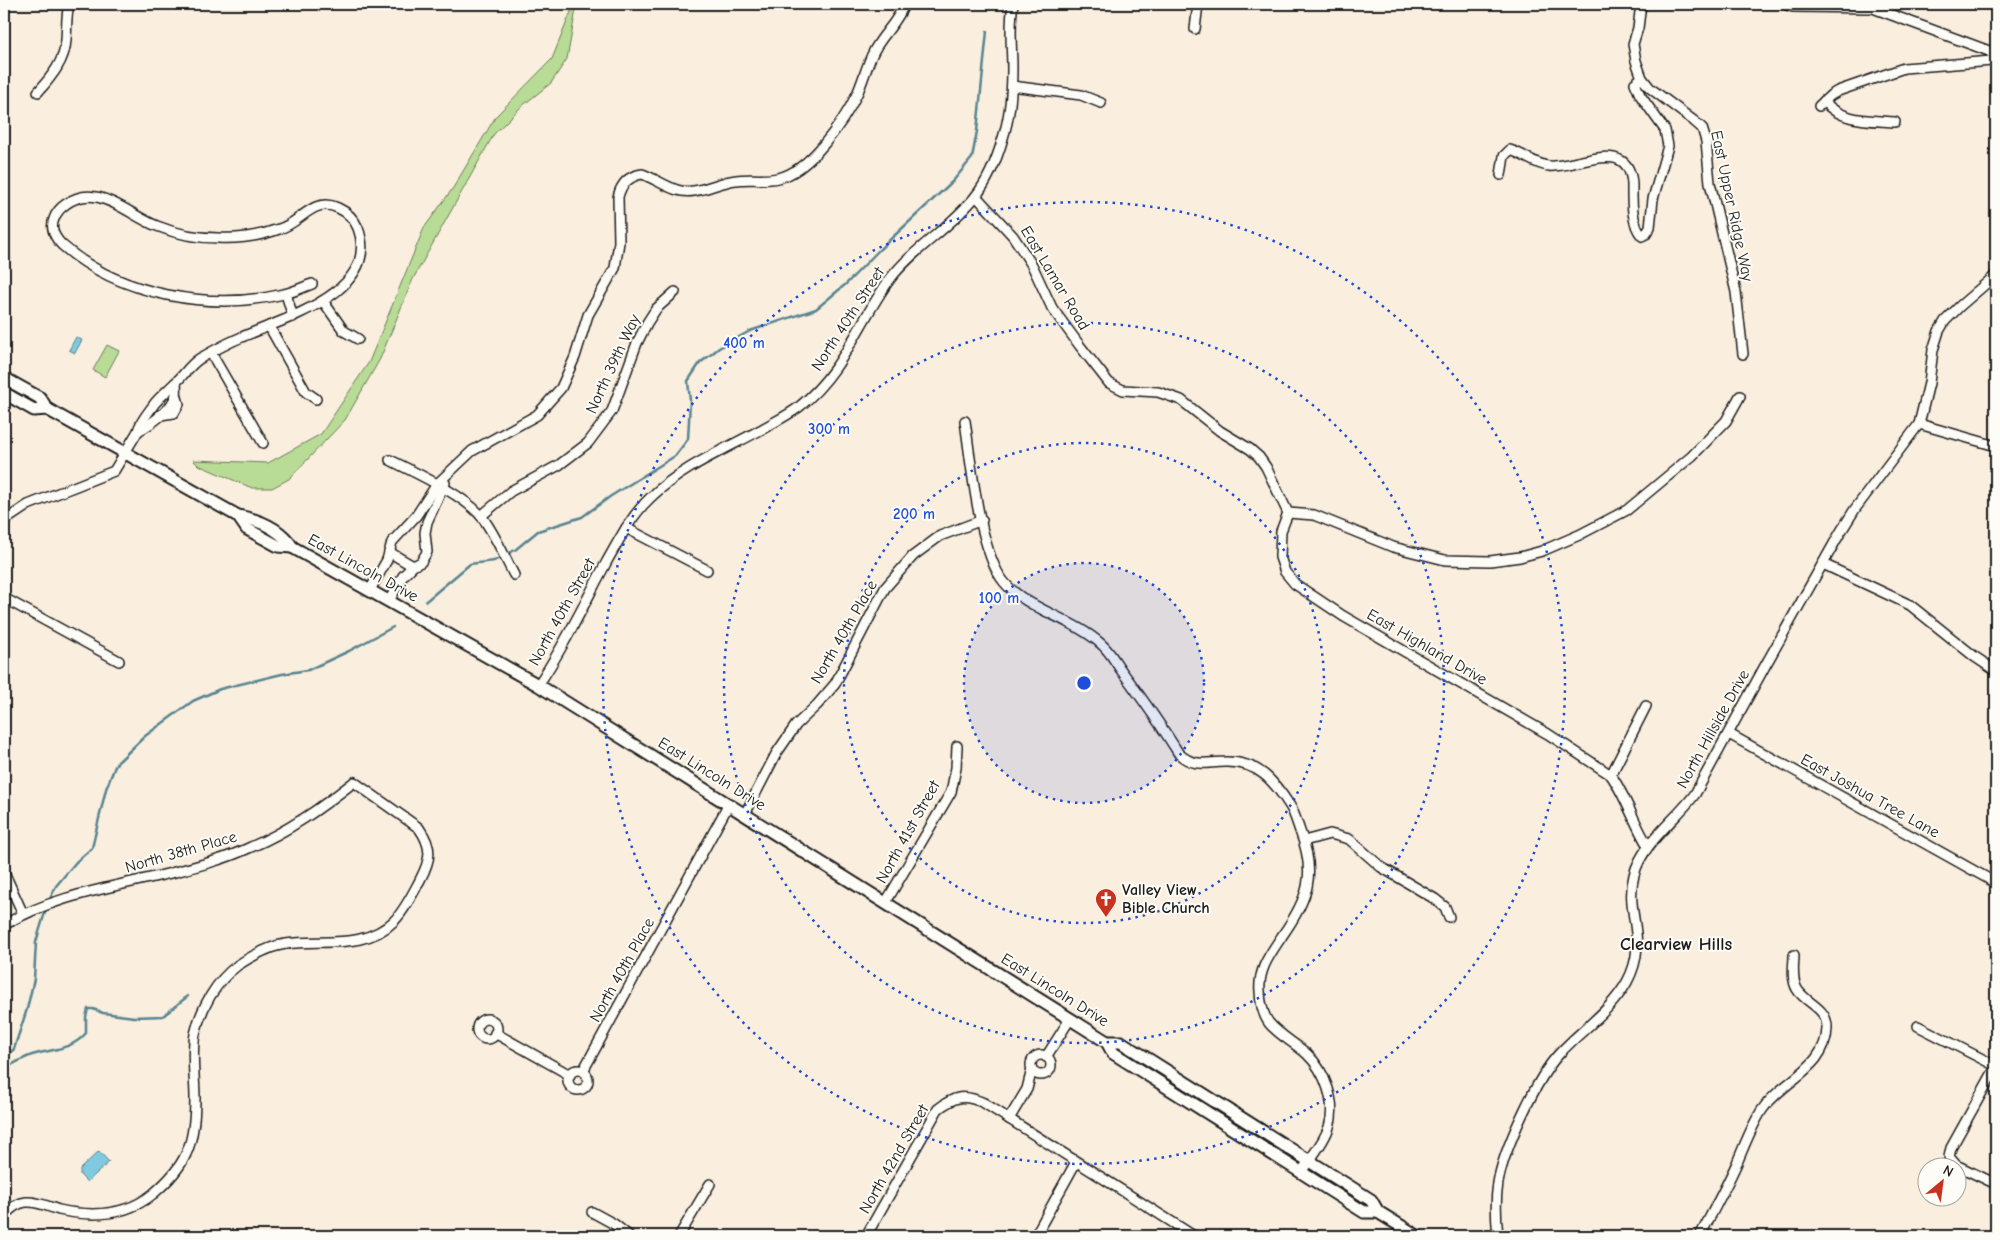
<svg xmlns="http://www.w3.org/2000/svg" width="2000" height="1240" viewBox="0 0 2000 1240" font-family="'Comic Neue',sans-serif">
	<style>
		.green { fill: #b8db96; stroke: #6a7c59 }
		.water { fill: #7fcade; stroke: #578490 }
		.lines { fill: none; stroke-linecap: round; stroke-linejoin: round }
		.stream { stroke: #578490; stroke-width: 2.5 }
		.minor-casing { stroke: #1c1c1c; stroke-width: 12 }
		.major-casing { stroke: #1c1c1c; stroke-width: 15 }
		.minor { stroke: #fdfcf7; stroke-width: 9 }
		.major { stroke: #fdfcf7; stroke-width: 11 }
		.ring { fill: none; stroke: #1d4ed8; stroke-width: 2.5; stroke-dasharray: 2.5 5 }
		.labels { text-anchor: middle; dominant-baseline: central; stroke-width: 4; stroke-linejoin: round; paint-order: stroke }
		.street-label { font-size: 16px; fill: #1c1c1c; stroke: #fdfcf7 }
		.poi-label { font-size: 16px; font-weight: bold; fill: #1c1c1c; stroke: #fdfcf7; text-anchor: start }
		.neighbourhood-label { font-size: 18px; font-weight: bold; fill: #1c1c1c; stroke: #fdfcf7 }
		.centre { fill: #1d4ed8; stroke: #fdfcf7; stroke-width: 2.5 }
		.ring-label { font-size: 15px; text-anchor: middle; font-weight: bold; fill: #1d4ed8; stroke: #fdfcf7; stroke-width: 4; stroke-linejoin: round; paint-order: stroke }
	</style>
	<rect width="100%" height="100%" fill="#faeede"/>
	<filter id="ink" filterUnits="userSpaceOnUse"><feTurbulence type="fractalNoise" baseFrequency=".02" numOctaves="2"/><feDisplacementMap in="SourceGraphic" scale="10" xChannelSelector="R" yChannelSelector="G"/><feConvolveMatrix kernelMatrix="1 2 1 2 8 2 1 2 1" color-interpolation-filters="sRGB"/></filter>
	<g filter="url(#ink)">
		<g class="green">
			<polygon points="574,4 577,4 567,59 551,83 522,106 494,134 413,279 380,359 345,420 289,479 272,488 252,488 198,465 193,460 268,463 321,434 369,362 424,228 453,188 496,116 552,59"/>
			<polygon points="107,345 119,351 105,377 93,370"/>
		</g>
		<g class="water">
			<polygon points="76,337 82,340 75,353 69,350"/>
			<polygon points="99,1151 109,1162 87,1182 80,1175 80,1169"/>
		</g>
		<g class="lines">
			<g class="stream">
				<polyline points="426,601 470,564 494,561 515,550 538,531 582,517 611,496 675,456 688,439 690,401 688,381 700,363 719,348 750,331 816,309 846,284 880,249 953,181 972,158 977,131 987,31"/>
				<polyline points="49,901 56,886 76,862 92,848 106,789 116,764 145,736 193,701 220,689 282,674 308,670 349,651 393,627"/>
				<polyline points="4,1059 14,1049 27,1009 34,979 36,942 46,909"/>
				<path d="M 4,1069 C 13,1064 23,1058 32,1055 C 52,1049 72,1050 86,1033 L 86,1017 L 88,1009 L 93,1009 L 103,1013 L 134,1017 L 163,1016 L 188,996"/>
			</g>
			<g class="minor-casing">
				<g id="minor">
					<polyline points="1641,4 1638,28 1633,44 1636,61 1642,78 1650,88 1694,121 1702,128 1706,141 1710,183 1736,292 1743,354"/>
					<polyline points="1784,4 1793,7 1873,8 1989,51 1995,56 1992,61 1904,68 1838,91 1831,95 1819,106"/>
					<polyline points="1195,29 1198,4"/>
					<polyline points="1012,86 1081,95 1101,103"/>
					<path d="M 38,92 C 51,77 65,61 66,40 C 67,27 66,16 69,4"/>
					<path d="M 1824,101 C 1840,122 1871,120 1895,122"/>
					<path d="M 1501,175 L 1504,156 L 1510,150 C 1524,154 1535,165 1549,166 C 1575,169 1629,135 1632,184 C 1632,200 1631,224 1642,236 L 1646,234 L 1650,227 L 1653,199 L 1668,146 L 1665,130 L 1640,95 L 1635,83 L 1642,78"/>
					<polyline points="976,196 1013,236 1032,265 1052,308 1080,346 1109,383 1123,390 1158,392 1181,400 1220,431 1250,449 1259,457 1266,467 1288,513"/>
					<polyline points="286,294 293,317"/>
					<polyline points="323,301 344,331 358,339"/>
					<polyline points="269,326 306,392 316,399"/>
					<polyline points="211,353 263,443"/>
					<polyline points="160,415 174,413 179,404 176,394"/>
					<path d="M 965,421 C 971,461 979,552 1004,582 C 1025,608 1073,619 1100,643 C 1109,650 1114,660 1121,670 C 1141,697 1161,725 1179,754 C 1195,768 1206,762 1225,762 C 1258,761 1274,781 1290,806 C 1295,814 1297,823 1300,831 C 1317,875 1308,899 1282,936 C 1271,953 1258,969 1260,991 C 1260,1001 1263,1015 1269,1023 C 1280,1036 1295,1043 1307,1054 C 1325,1071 1337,1103 1329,1127 C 1324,1143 1311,1157 1302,1171"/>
					<polyline points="1919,424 1996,446"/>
					<path d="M 138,431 C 151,424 172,410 176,395 C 177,391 176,386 176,383"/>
					<path d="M 390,460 C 416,473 464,495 482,517 C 495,534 504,556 514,575"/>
					<polyline points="1288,513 1314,515 1393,547 1445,560 1490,561 1520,557 1542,551 1579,535 1627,510 1692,456 1726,421 1740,396"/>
					<polyline points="1288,513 1281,531 1280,557 1285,572 1295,584 1343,616 1548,734 1611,775"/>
					<polyline points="481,516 511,491 559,465 588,443 612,411 637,343 647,323 656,309 675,292"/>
					<path d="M 4,521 L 28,505 L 114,471 L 138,431 C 140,421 149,412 155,403 C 162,395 168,390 175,383 C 184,375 189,366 199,359 C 213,351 227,343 242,337 C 283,319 382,292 358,228 C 354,219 347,212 338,208 C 313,196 301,223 279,229 C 260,236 238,239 218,238 C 196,238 177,234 157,226 C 128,215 97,181 66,204 C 60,208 56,213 54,219 C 50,228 55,238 62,245 C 120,296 211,311 284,294 C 294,292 303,287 312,284"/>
					<polyline points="626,528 707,570"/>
					<polyline points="389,552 413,566"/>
					<polyline points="1823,564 1910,605 1975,657 1996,671"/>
					<path d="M 370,590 L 387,560 L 392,542 L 416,516 L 437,484 L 472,451 L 537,415 L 561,388 L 575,357 L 588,315 L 615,268 L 619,242 L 618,197 C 621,184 629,176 642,174 C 654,178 664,186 677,190 C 696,196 717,182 736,180 C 750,178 764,181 778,178 C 809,172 844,121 857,94 C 863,81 866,68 872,55 C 880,36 898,23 904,4"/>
					<polyline points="4,598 119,661"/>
					<polyline points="389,601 403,576 413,566 421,562 427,552 425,533 427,522 445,483"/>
					<path d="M 538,685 C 564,647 584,604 606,563 C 619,540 631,516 650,498 C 685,464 732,447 773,423 C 782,418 791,413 799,407 C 844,371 858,323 890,279 C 914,248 950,228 975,197 C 988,181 997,159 1003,138 C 1010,116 1012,92 1012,69 C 1012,47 1009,26 1013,4"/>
					<path d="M 1646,706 L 1611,775 C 1626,797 1634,823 1648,846"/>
					<polyline points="1729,734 1996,883"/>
					<polyline points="745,814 776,754 796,725 817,705 835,684 885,588 913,556 940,536 982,520"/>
					<polyline points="1304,841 1330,834 1349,839 1381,867 1435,899 1445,907 1449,917"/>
					<polyline points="4,872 23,914"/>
					<polyline points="886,902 951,792 956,768 957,746"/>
					<path d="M 4,925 C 54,895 115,887 171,873 C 198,866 226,859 251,847 C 289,831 322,807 354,782 L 419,828 C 433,848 431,859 420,880 C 413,893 405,910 394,921 C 365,950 322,939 286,944 C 269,946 252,956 238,965 C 216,981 201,1008 195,1034 C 191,1055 195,1078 195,1098 C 195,1117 194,1137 186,1154 C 179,1170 166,1183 153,1194 C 126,1216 91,1217 59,1210 C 49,1207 38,1201 26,1202 C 17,1203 11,1209 4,1215"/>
					<circle cx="487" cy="1029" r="10"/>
					<polyline points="1918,1026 1996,1066"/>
					<polyline points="495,1033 570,1075"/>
					<circle cx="1041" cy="1065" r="10"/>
					<polyline points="1046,1057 1070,1019"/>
					<polyline points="1996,1067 1951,1148 1949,1157 1956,1165 1996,1184"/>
					<circle cx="578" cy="1080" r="10"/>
					<polyline points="583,1071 729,804"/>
					<polyline points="1009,1119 1027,1089 1032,1069"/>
					<polyline points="592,1212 614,1224 629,1236"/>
					<polyline points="679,1236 710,1184"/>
					<path d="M 866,1236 L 938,1109 C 955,1096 964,1094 984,1103 L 1194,1236"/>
					<polyline points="1035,1236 1076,1162"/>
					<path d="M 1498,1236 C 1496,1218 1495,1201 1498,1183 C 1503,1151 1537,1077 1559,1054 C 1582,1029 1610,1012 1627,982 C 1650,940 1624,914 1634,875 C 1642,843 1676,820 1695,794 L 1765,666 L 1840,533 L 1855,509 L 1919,424 L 1929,383 L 1933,350 L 1939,331 L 1945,321 L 1960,306 L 1996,275"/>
					<path d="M 1700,1236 C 1712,1213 1725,1189 1736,1165 C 1744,1147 1751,1127 1762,1110 C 1782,1080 1828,1068 1827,1026 C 1826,1007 1805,1003 1797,989 C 1791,979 1794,965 1794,955"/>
				</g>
			</g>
			<g class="major-casing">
				<g id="major">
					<path d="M 4,378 L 40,398 L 47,409 L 238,516 C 259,520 280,528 292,547 L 538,685 L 1107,1042 L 1121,1042 L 1371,1200 L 1378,1212 L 1417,1236"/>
					<polyline points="4,393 34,410 47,409"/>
					<polyline points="238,516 247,529 278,546 292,547"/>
					<polyline points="1107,1042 1113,1053 1364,1212 1378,1212"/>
				</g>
			</g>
			<use href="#minor" class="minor"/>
			<use href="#major" class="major"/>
		</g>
	</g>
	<circle cx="1084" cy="683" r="120" fill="#1d4ed8" fill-opacity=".12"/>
	<g class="ring">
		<circle cx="1084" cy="683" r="120"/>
		<circle cx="1084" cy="683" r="240"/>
		<circle cx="1084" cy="683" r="360"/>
		<circle cx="1084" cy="683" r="481"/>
	</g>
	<defs>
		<g id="church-pin" transform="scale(1.125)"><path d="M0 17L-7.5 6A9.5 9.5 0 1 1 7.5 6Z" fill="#c8321e" stroke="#fdfcf7"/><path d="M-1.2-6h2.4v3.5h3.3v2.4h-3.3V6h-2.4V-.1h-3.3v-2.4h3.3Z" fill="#fff"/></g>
	</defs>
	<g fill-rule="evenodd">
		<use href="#church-pin" x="1106" y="899"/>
	</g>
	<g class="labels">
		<g class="street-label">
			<text transform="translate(1732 206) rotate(78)">East Upper Ridge Way</text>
			<text transform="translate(1055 278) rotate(59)">East Lamar Road</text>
			<text transform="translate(848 319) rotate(-57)">North 40th Street</text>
			<text transform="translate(613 364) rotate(-65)">North 39th Way</text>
			<text transform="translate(363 568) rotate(29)">East Lincoln Drive</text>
			<text transform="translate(562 612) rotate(-61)">North 40th Street</text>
			<text transform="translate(844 632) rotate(-60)">North 40th Place</text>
			<text transform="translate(1427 647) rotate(30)">East Highland Drive</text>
			<text transform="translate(1713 729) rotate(-61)">North Hillside Drive</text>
			<text transform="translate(712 774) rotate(32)">East Lincoln Drive</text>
			<text transform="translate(1870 796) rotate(29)">East Joshua Tree Lane</text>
			<text transform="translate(908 832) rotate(-61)">North 41st Street</text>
			<text transform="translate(181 852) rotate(-16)">North 38th Place</text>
			<text transform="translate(622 970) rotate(-61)">North 40th Place</text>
			<text transform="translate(1055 990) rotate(32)">East Lincoln Drive</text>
			<text transform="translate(894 1159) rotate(-60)">North 42nd Street</text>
		</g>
		<g class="poi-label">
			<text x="1122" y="890">Valley View<tspan x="1122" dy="18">Bible Church</tspan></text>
		</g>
		<g class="neighbourhood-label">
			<text x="1676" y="944">Clearview Hills</text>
		</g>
	</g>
	<circle cx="1084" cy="683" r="8" class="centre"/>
	<g class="ring-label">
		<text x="744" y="348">400 m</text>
		<text x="829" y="434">300 m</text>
		<text x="914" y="519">200 m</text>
		<text x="999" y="603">100 m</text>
	</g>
	<rect width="2000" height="1240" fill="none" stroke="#fdfcf7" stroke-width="20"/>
	<rect x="10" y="10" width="1980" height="1220" fill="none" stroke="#1c1c1c" stroke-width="2" filter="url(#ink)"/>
	<g transform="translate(1942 1182) rotate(29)"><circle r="24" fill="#fdfcf7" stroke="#a3a29f"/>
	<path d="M0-4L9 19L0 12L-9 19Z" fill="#c8321e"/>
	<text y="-8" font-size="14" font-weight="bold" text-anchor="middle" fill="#1c1c1c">N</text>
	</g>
</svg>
